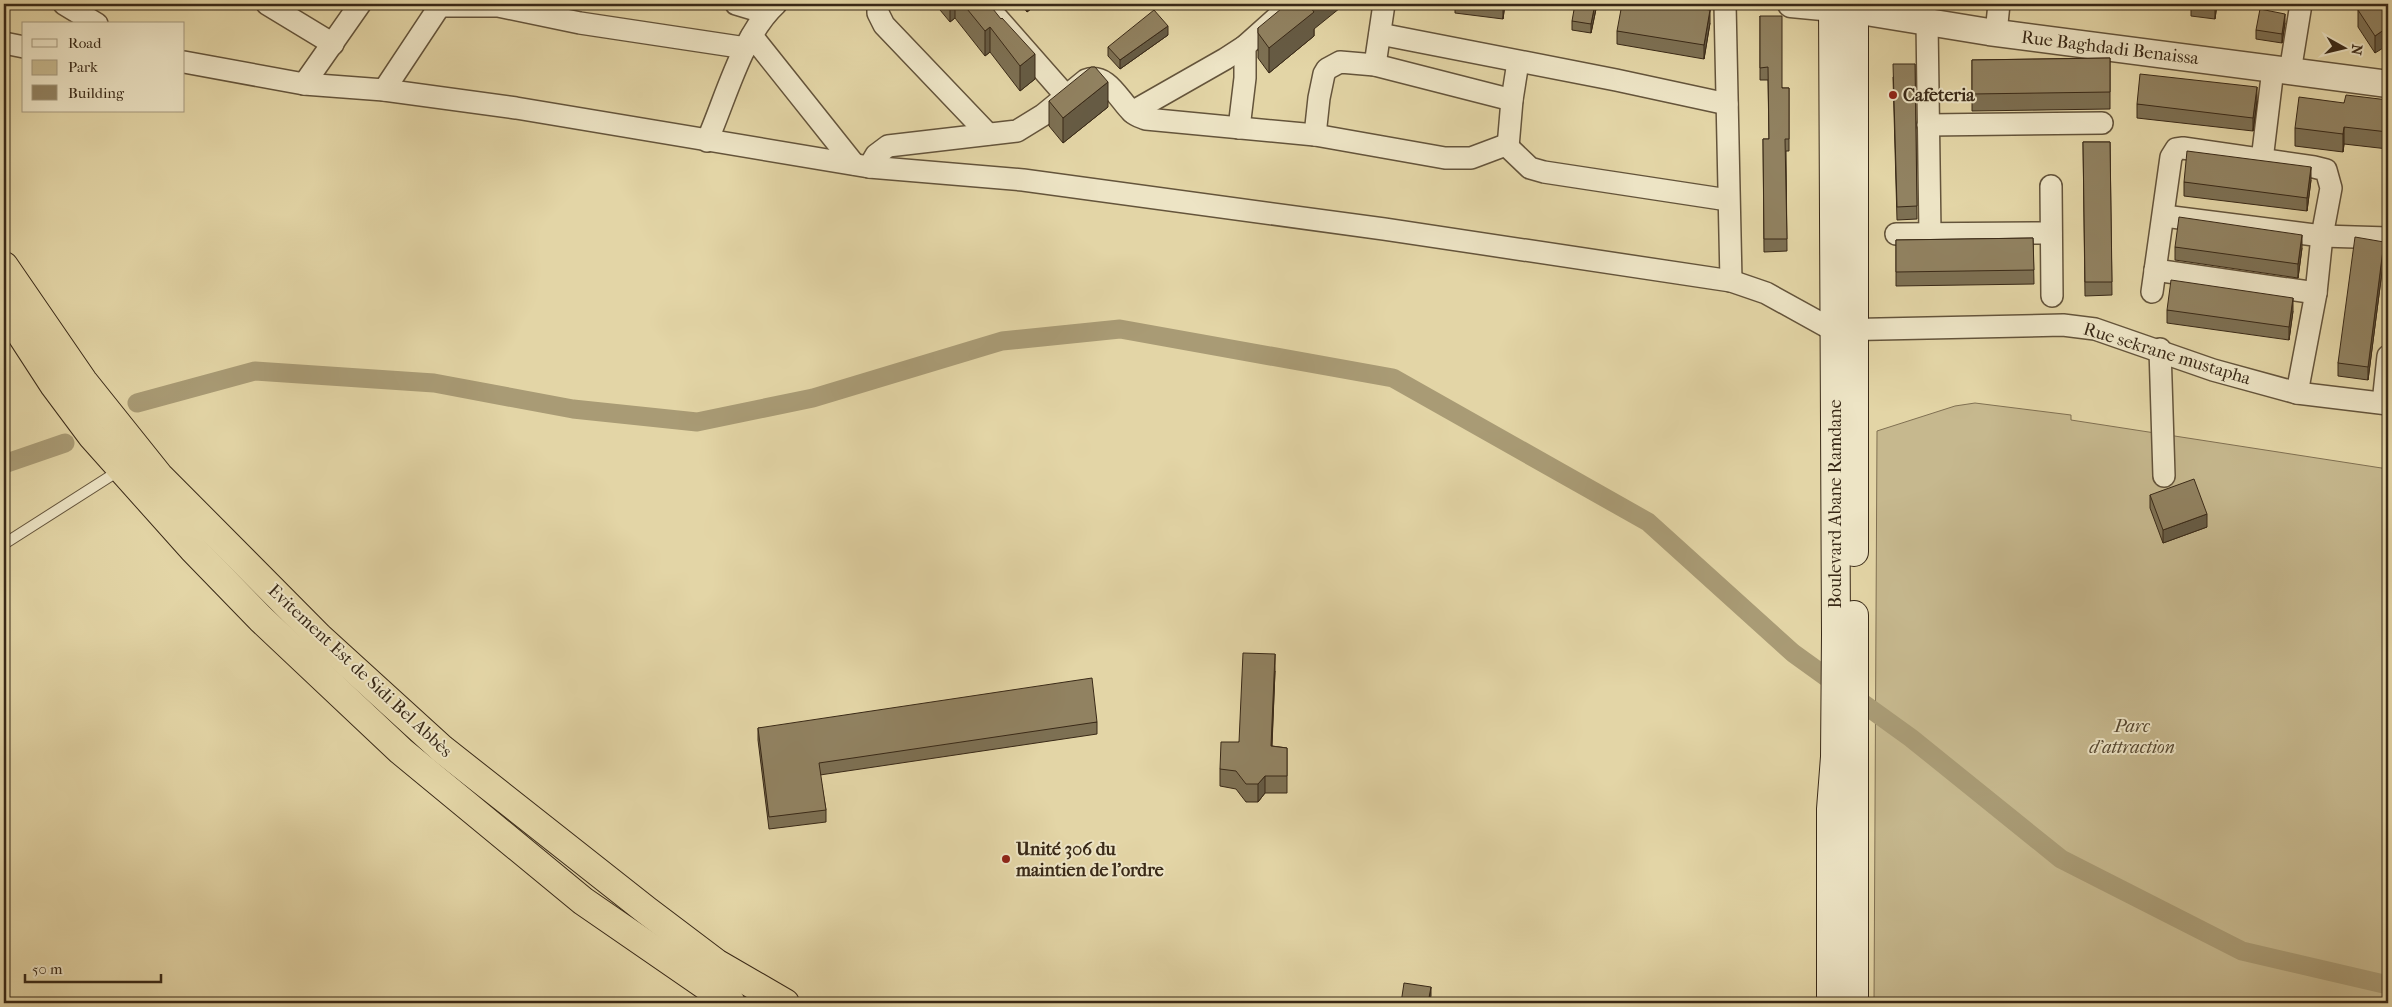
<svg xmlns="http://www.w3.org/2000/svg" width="2392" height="1007" viewBox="0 0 2392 1007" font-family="'IM FELL French Canon',serif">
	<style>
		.green { fill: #c6b88e; stroke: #807052 }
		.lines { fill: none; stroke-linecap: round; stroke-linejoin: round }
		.canal { stroke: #a99b75; stroke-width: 19 }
		.service-casing { stroke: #64543b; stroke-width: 12 }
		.minor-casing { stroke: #64543b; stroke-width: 24 }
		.tertiary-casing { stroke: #64543b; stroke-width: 29 }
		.secondary-casing { stroke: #392917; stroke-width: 30 }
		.trunk-casing { stroke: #392917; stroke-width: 30 }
		.service { stroke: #ede4c5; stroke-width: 10 }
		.minor { stroke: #ede4c5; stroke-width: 21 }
		.tertiary { stroke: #ede4c5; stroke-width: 26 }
		.secondary { stroke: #ede4c5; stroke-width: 28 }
		.trunk { stroke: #e3d5a6; stroke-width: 28 }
		.wall { fill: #7d7053; stroke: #392917 }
		.shaded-wall { fill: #665b44; stroke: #392917 }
		.building { fill: #918261; stroke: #392917 }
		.poi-dot { fill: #8f2418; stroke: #ede4c5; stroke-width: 2 }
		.labels { text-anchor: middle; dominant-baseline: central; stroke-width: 4; stroke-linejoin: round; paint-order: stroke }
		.street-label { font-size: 18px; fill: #392917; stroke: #ede4c5 }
		.poi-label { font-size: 18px; font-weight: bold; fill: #392917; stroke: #ede4c5; text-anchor: start }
		.park-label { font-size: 18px; font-style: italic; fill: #55462f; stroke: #ede4c5 }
	</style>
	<rect width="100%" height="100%" fill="#e3d5a6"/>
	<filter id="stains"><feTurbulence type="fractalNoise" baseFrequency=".004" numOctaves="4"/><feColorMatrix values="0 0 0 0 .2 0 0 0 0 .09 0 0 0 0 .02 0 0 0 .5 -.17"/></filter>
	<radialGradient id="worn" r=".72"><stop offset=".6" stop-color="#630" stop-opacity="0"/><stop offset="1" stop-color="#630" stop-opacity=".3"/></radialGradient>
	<polygon class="green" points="1975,403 2071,415 2071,420 2388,469 2388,1003 1874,1003 1877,431 1955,406"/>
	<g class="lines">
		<g class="canal">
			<polyline points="137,403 255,371 434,383 573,409 697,422 813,398 1002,341 1120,329 1393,378 1648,522 1793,653 1911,738 2061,859 2242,951 2388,985"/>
			<polyline points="4,464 65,443"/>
		</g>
		<g class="service-casing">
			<g id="service">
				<polyline points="4,544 120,470"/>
				<polyline points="4,822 4,838"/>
			</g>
		</g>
		<g class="minor-casing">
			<g id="minor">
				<polyline points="64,4 97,24"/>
				<polyline points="267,4 333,44"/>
				<polyline points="736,4 766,13"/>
				<polyline points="878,4 878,13 884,25 988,134"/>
				<polyline points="985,4 1066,96"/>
				<polyline points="1725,4 1731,281"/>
				<polyline points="440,6 498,6 580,23 746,48"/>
				<polyline points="1927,22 1930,234"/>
				<polyline points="1996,33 1999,4"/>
				<polyline points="1380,34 1616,80 1727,104"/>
				<polyline points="752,36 854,164"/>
				<polyline points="4,43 24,47"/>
				<polyline points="184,62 304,84 384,90 516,108 869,167 1023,180 1384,229 1731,281 1766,293 1833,330 2063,325 2095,329 2213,370 2297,393 2388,404"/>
				<polyline points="1375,65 1384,4"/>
				<polyline points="2290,72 2301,4"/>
				<polyline points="304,84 360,4"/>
				<polyline points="384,90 441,4"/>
				<polyline points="1132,112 1225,59 1245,46 1292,4"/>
				<polyline points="1928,125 2102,123"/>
				<polyline points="1239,128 1245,78 1245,46"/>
				<polyline points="1315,135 1319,98 1324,74 1327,69 1340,62 1375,65 1512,100"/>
				<path d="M 707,141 C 726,98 742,35 776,4"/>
				<polyline points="1508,147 1512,100 1518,62"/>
				<polyline points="2262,160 2273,69"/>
				<path d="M 869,167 L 876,155 L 888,146 L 1017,131 L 1043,115 L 1086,80 C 1107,72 1119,100 1132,112 C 1136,116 1141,117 1146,119 L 1315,135 L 1445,158 L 1471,158 L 1503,146 L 1508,147 L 1530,168 L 1544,172 L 1728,200"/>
				<polyline points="2051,186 2052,296"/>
				<polyline points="2172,217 2322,236 2388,238"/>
				<polyline points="1896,234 2051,233"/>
				<polyline points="2155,270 2316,293"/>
				<polyline points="2152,292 2171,157 2176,149 2183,148 2314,167 2326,170 2331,188 2322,236 2316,293 2297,393"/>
				<polyline points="2160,349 2164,476"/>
				<polyline points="2383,403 2388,356"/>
			</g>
		</g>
		<g class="tertiary-casing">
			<polyline id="tertiary" points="1791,4 1854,10 1989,32 2388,84"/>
		</g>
		<g class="secondary-casing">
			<g id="secondary">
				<polyline points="1854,552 1854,4"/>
				<polyline points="1831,1003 1831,809 1835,757 1836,634 1833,4"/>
				<polyline points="1854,1003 1854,615"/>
			</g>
		</g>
		<g class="trunk-casing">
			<g id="trunk">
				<polyline points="4,266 83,381 159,476 319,637 442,749 646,910 716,963 785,1003"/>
				<polyline points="4,308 54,385 92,436 193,549 261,619 401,751 583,901 731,1003"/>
			</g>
		</g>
		<use href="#service" class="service"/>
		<use href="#minor" class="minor"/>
		<use href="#tertiary" class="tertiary"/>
		<use href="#secondary" class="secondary"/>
		<use href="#trunk" class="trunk"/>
	</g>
	<g class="wall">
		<polygon points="935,4 989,4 1035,79 1020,91 990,52 985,56 955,18 950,22"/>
		<polygon points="1021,4 1037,4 1027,12"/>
		<polygon points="1428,4 1505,4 1503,19 1455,13 1455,7"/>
		<polygon points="1596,4 1596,9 1591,33 1572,30 1572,21"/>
		<polygon points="2191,4 2217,4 2215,19 2191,16"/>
		<polygon points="2388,4 2375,53 2358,27 2358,10"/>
		<polygon points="1760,16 1782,88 1789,88 1789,151 1786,151 1787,251 1764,252 1763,139 1769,139 1768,80 1760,80"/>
		<polygon points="1710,23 1704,59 1617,44 1617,31"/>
		<polygon points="2285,23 2282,43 2256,39 2256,30"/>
		<polygon points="1258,28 1314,29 1314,36 1269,73 1258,58"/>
		<polygon points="1168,35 1120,69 1108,56 1108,47"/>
		<polygon points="2110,58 2110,109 1972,111 1972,60"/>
		<polygon points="1915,64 1917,219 1897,220 1893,77"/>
		<polygon points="2388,100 2388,149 2344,144 2343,152 2295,146 2295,128 2344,103"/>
		<polygon points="1049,101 1108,107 1063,143 1049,126"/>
		<polygon points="2257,101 2253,131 2137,118 2137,104"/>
		<polygon points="2083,142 2110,142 2112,295 2085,296"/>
		<polygon points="2311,180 2307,211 2184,196 2184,182"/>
		<polygon points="2033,238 2034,284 1896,286 1896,240"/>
		<polygon points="2175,247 2302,248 2298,278 2175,260"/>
		<polygon points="2384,256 2368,380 2338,376 2338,363"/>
		<polygon points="2167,310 2293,311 2289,340 2167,323"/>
		<polygon points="2150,495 2207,527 2163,543 2150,508"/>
		<polygon points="1275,671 1272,746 1287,748 1287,793 1265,793 1258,802 1246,802 1236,789 1220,786 1220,769 1239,742"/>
		<polygon points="1097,722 1097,734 820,775 826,810 826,822 769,829 758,740 758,728"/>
	</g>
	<g class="shaded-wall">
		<polygon points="950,4 955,4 955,18 950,22"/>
		<polygon points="1027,4 1037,4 1027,12"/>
		<polygon points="1315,4 1345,4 1314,29 1314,36 1269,73 1269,48"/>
		<polygon points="1503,4 1505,4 1503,19"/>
		<polygon points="1595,4 1596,4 1596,9 1591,33 1591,24"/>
		<polygon points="2215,4 2217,4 2215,19"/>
		<polygon points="1710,10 1710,23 1704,59 1704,45"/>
		<polygon points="2285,14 2285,23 2282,43 2282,34"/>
		<polygon points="1168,26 1168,35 1120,69 1120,60"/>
		<polygon points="990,27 990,52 985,56 985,31"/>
		<polygon points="2388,27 2388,45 2375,53 2375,36"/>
		<polygon points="1035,54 1035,79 1020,91 1020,66"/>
		<polygon points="1108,82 1108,107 1063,143 1063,118"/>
		<polygon points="2257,87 2257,101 2253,131 2253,118"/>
		<polygon points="2344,127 2344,144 2343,152 2343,134"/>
		<polygon points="2311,167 2311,180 2307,211 2307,198"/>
		<polygon points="2302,235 2302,248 2298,278 2298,264"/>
		<polygon points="2384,242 2384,256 2368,380 2368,367"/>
		<polygon points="2293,298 2293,311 2289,340 2289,327"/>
		<polygon points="2207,514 2207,527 2163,543 2163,530"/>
		<polygon points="1275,654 1275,671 1271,763 1271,746"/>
		<polygon points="1265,776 1265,793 1258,802 1258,784"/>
		<polygon points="1431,987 1431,996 1429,1003 1428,1003"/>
	</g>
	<g class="building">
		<polygon points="963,4 989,4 1001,19 1002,18 1035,54 1020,66 990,27 985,31"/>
		<polygon points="1287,4 1315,4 1310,7 1314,12 1269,48 1258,33 1258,28"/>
		<polygon points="1575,4 1595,4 1591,24 1572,21"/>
		<polygon points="1622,4 1672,4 1710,10 1704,45 1617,31"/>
		<polygon points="2367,4 2388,4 2388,27 2375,36 2358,10"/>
		<polygon points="2260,9 2285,14 2282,34 2256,30"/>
		<polygon points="1154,10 1168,26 1120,60 1108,47"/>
		<polygon points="1760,16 1782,16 1782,88 1789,88 1789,139 1785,139 1787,239 1764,239 1763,139 1769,139 1768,67 1760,68"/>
		<polygon points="2110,58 2110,92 1972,94 1972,60"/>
		<polygon points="1893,64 1915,64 1917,206 1897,207"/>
		<polygon points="1091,67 1095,67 1108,82 1063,118 1049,101"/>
		<polygon points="2140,74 2257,87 2253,118 2137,104"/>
		<polygon points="2346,95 2388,100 2388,132 2344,127 2343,134 2295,128 2299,97 2344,103"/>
		<polygon points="2083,142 2110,142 2112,282 2085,282"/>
		<polygon points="2187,151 2311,167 2307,198 2184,182"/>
		<polygon points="2179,217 2302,235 2298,264 2175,247"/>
		<polygon points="2355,237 2384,242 2368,367 2338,363"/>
		<polygon points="2033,238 2034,270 1896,272 1896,240"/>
		<polygon points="2171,280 2293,298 2289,327 2167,310"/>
		<polygon points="2194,479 2207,514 2163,530 2150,495"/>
		<polygon points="1243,653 1275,654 1271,746 1287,748 1287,776 1265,776 1258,784 1246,784 1236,771 1220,769 1221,742 1239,742"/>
		<polygon points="1092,678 1097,722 819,763 826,810 769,817 758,728"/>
		<polygon points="1404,983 1431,987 1428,1003 1401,1003"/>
	</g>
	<g class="poi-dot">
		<circle cx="1893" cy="95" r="5"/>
		<circle cx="1006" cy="859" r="5"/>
	</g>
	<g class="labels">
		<g class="street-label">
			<text transform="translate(2110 48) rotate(7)">Rue Baghdadi Benaissa</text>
			<text transform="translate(2167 354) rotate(17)">Rue sekrane mustapha</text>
			<text transform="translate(1835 504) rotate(-90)">Boulevard Abane Ramdane</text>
			<text transform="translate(360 671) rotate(43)">Evitement Est de Sidi Bel Abbès</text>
		</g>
		<g class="poi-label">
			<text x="1903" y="95">Cafeteria</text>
			<text x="1016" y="849">Unité 306 du<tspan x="1016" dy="21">maintien de l'ordre</tspan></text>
		</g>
		<g class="park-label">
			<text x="2132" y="726">Parc<tspan x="2132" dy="21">d'attraction</tspan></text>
		</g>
	</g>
	<rect width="2392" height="1007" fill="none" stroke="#e3d5a6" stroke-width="20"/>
	<rect x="5" y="5" width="2382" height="997" fill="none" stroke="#392917" stroke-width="2.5"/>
	<rect x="10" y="10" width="2372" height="987" fill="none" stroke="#392917"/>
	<rect x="22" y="22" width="162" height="90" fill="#ede4c5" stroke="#a5997f"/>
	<rect x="32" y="39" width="25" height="8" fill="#ede4c5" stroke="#a5997f"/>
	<text x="68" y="48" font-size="15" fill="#392917">Road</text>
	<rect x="32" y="60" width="25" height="15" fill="#c6b88e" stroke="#a5997f"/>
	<text x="68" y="72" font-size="15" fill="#392917">Park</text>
	<rect x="32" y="85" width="25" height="15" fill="#918261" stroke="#a5997f"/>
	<text x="68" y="98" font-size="15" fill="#392917">Building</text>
	<g transform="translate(2344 48) rotate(98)" stroke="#ede4c5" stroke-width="4" paint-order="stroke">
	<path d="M0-4L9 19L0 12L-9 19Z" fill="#392917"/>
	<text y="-8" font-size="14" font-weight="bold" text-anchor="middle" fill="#392917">N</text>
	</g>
	<path d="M25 974v8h136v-8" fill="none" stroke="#392917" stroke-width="2.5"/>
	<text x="32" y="974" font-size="15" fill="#392917" stroke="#ede4c5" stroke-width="4" paint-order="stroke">50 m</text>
	<rect width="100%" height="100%" filter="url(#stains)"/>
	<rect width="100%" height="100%" fill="url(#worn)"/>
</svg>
